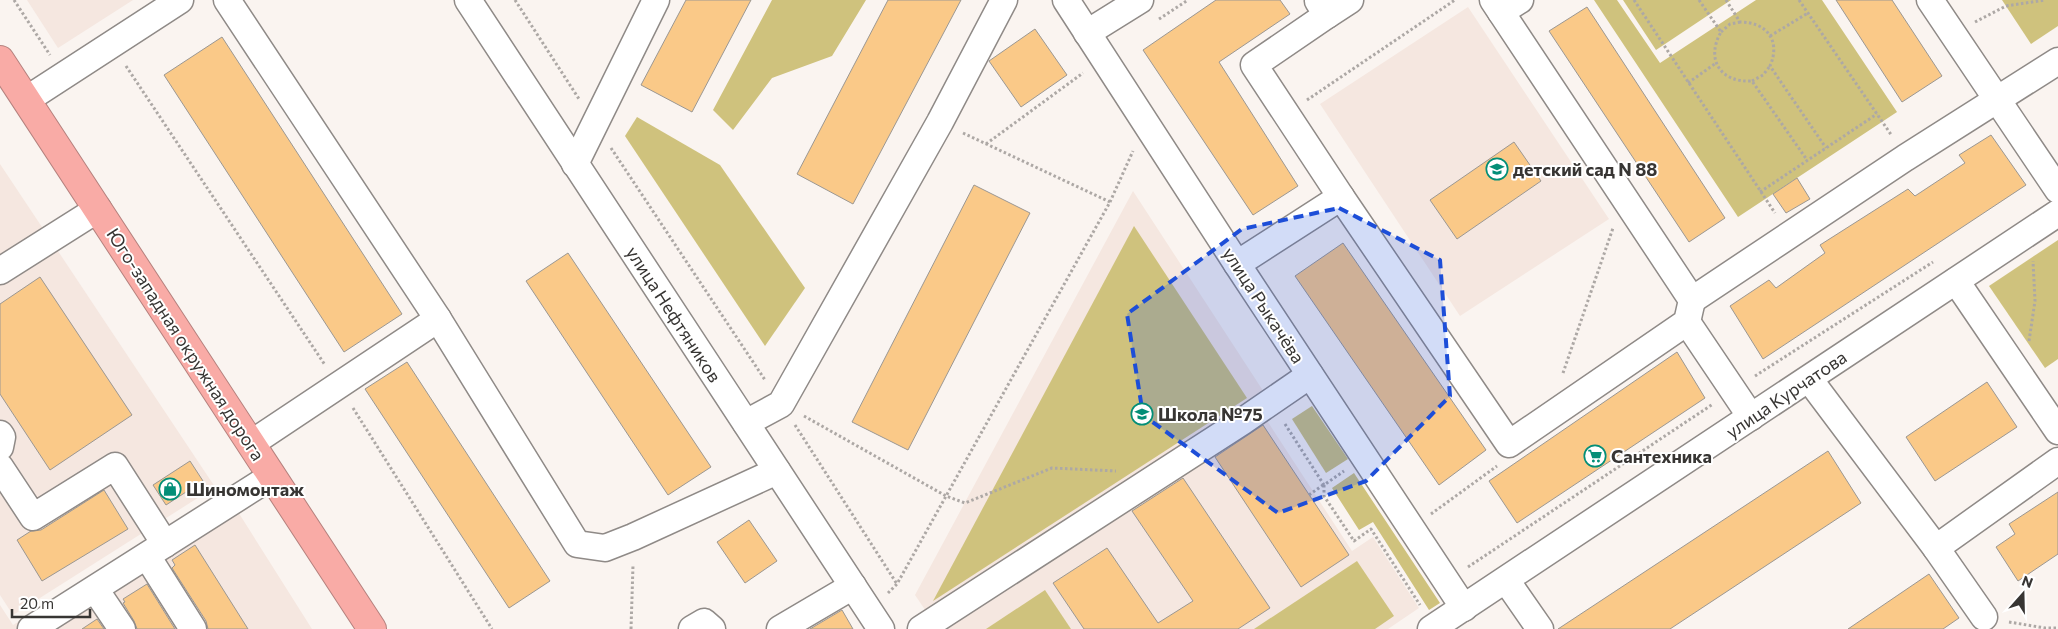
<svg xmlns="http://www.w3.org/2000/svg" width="2058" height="629" viewBox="0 0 2058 629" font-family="Commissioner,sans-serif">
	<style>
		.built { fill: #f5e7e0 }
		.green { fill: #cfc27d }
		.building { fill: #fac988; stroke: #9b9792 }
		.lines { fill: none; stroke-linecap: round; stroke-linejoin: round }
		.minor-casing { stroke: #8f8a87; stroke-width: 29 }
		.highway-casing { stroke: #b5827e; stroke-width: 30 }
		.path { stroke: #ada8a5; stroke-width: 3; stroke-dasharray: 2.5 2.5; stroke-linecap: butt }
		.minor { stroke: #fff; stroke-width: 26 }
		.highway { stroke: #f9aba6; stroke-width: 28 }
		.marked { fill: #1d4ed8; fill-opacity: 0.2; stroke: #1d4ed8; stroke-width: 4; stroke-dasharray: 10 6; stroke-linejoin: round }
		.labels { text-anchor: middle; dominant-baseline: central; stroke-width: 4; stroke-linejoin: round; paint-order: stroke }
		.poi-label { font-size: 18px; font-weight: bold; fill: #373533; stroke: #fff; text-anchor: start }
		.street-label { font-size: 18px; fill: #373533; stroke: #fff }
	</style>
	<rect width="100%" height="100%" fill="#faf4f0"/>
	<g class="built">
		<polygon points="27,0 133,0 58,48"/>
		<polygon points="1468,7 1609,219 1460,316 1320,104"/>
		<polygon points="0,164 215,487 13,615 0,595"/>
		<polygon points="1133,191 1275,409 1266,419 1352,551 1373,537 1419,608 1388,629 938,629 915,595"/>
		<polygon points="228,496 312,629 0,629 0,605 13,625"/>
	</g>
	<g class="green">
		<polygon points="772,0 866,0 832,56 772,78 733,130 713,110"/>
		<polygon points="1594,0 1617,0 1660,63 1756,0 1822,0 1897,112 1738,217"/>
		<polygon points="1623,0 1731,0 1656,50"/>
		<polygon points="2002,0 2058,0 2058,26 2031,44"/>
		<polygon points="637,117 720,165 805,288 765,346 625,136"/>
		<polygon points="1134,226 1247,398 933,601"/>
		<polygon points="2058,240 2058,359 2045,368 1989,286"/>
		<polygon points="1312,406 1348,459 1326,473 1292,419"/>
		<polygon points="1354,473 1440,603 1429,610 1373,522 1359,530 1332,488"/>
		<polygon points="1357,561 1394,616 1375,629 1254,629"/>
		<polygon points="1045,590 1071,629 986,629"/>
	</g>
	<g class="building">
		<polygon points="686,0 751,0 692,112 641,85"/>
		<polygon points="888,0 961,0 853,204 797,174"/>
		<polygon points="1216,0 1280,0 1290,14 1219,62 1298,186 1253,215 1143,50"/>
		<polygon points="1836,0 1892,0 1942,76 1902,102"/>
		<polygon points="1587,7 1725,218 1689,242 1549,31"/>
		<polygon points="1035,29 1067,75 1021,107 989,61"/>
		<polygon points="222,37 402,314 344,352 164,75"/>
		<polygon points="1991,135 2026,185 1763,359 1730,306 1769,280 1776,288 1825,253 1820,245 1908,189 1915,196 1965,163 1959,155"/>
		<polygon points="1514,142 1541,181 1457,239 1430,200"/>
		<polygon points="1797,178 1810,199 1786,213 1773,194"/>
		<polygon points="974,185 1030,213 908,450 852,422"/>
		<polygon points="1343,243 1486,450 1439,485 1295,276"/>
		<polygon points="568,253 711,467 668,495 526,281"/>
		<polygon points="40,277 132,415 50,470 0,394 0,304"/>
		<polygon points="1677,352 1705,398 1517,523 1489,481"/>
		<polygon points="407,362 550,581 509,608 365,389"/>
		<polygon points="1987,382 2017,427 1935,481 1906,437"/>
		<polygon points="1263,425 1349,555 1301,587 1215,457"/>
		<polygon points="1828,451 1861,503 1670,629 1558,629"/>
		<polygon points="190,461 203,481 166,505 153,485"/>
		<polygon points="1183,478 1270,608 1238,629 1084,629 1053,583 1107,548 1158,623 1193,601 1132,511"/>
		<polygon points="104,490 128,529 42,581 17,540 31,531 41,530"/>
		<polygon points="2058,492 2058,554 2018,581 1996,547 2015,534 2009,524"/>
		<polygon points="749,520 777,561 745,583 717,542"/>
		<polygon points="195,545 248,629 208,629 206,621 172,568 175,565 172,560"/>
		<polygon points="1929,574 1959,618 1943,629 1848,629"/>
		<polygon points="147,584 175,629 137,629 134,621 123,603 125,602 123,599"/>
		<polygon points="842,610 853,629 810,629"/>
		<polygon points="97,619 104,629 82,629"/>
	</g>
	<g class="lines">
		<g class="minor-casing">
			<g id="minor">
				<polyline points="227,0 438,319"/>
				<polyline points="468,0 881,629"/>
				<polyline points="1066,0 1237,264 1464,608"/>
				<polyline points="1930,0 2058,190"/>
				<polyline points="1318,1 1327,15 1350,0"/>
				<polyline points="1501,12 1520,0"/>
				<polyline points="1327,15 1254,65 1341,197"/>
				<polyline points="1087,33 1140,0"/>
				<polyline points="26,100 180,0"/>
				<polyline points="575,164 656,0"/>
				<polyline points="1237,264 1341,197 1509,444 1687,322 1692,300 1493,0"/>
				<polyline points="0,271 98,209"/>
				<polyline points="1956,281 2058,431"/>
				<polyline points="1692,300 1905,158 2058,61"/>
				<polyline points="1687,322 1751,417"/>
				<polyline points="1809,379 1936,548 1984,617"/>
				<polyline points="746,423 781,404 940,122 1004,0"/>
				<polyline points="0,434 2,437 0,447"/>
				<polyline points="252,443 438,319 577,544 605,548 633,537 777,471"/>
				<polyline points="0,467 33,517 115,466 165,544"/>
				<polyline points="1936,548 2058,461"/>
				<polyline points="147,556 193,629"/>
				<polyline points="1506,580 1540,629"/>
				<polyline points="95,589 122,629"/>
				<polyline points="31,629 272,476"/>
				<polyline points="692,629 704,622 712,629"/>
				<polyline points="780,629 853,586"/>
				<polyline points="921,629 1243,421 1310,375"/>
				<polyline points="1431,629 2058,213"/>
			</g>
		</g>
		<g class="highway-casing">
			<polyline id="highway" points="0,60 372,629"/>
		</g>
		<g class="path">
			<polyline points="14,0 50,55"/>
			<polyline points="515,0 579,99"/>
			<polyline points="1634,0 1775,213"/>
			<path d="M 1699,0 L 1721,32 C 1705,60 1721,83 1752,81 L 1807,160"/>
			<path d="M 1726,0 L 1740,22 C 1767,22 1781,41 1770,66 L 1826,148"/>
			<polyline points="1799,0 1892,136"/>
			<polyline points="1159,19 1188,0"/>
			<polyline points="1975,22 2006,6 2045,0"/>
			<polyline points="1721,32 1730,24 1740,22"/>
			<polyline points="1770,36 1808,13"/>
			<polyline points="126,66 325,365"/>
			<polyline points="1752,81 1763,75 1770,66"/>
			<polyline points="1688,83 1716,63"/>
			<polyline points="1307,100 1455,0"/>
			<polyline points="963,133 1110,202"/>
			<polyline points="986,144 1083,73"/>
			<polyline points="611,148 765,380"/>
			<polyline points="1760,192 1877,114"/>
			<polyline points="2029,341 2035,301 2033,261"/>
			<polyline points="1563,373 1613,228"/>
			<polyline points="1755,376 1933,262"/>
			<polyline points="353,408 492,629"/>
			<polyline points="804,416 946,496 965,503 1052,468 1116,471"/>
			<polyline points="1285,424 1324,485 1344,471"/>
			<polyline points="795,425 897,584"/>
			<polyline points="1324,485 1324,496 1354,541 1371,529 1420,605"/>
			<polyline points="1309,495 1323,485"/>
			<polyline points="1431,514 1497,466"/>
			<polyline points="1468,567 1713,404"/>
			<polyline points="888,593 897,584 1110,202 1133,151"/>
			<polyline points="2009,622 2045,628 2058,628"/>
			<polyline points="631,629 633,565"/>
		</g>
		<use href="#minor" class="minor"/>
		<use href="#highway" class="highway"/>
	</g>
	<path class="marked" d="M 1339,208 L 1440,260 L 1450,396 L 1366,481 L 1278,513 L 1143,415 L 1127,314 L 1242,229 Z"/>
	<defs>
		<g id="school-ring" transform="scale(1.125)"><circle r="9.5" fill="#fff" stroke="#038e77" stroke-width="1.5"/><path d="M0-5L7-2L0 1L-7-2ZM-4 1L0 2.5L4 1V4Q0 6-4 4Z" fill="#038e77"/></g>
		<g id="supermarket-ring" transform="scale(1.125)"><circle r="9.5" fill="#fff" stroke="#038e77" stroke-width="1.5"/><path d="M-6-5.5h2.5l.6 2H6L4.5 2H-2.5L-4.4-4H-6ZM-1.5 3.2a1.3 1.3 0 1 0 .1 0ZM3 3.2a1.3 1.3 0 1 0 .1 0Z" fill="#038e77"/></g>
		<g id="shop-ring" transform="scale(1.125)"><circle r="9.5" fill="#fff" stroke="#038e77" stroke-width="1.5"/><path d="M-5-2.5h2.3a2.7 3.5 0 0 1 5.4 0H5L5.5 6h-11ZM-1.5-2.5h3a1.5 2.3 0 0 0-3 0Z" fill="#038e77"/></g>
	</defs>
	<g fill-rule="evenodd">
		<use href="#school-ring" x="1497" y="169"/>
		<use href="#school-ring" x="1142" y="414"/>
		<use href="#supermarket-ring" x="1595" y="456"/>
		<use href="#shop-ring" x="170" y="489"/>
	</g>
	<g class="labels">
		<g class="poi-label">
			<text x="1513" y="169">детский сад N 88</text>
			<text x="1158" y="414">Школа №75</text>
			<text x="1611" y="456">Сантехника</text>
			<text x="186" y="489">Шиномонтаж</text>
		</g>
		<g class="street-label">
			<text transform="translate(1264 305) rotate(57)">улица Рыкачёва</text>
			<text transform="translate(674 314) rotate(57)">улица Нефтяников</text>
			<text transform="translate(186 344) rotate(57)">Юго-западная окружная дорога</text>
			<text transform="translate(1786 394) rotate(-34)">улица Курчатова</text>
		</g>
	</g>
	<g transform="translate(2023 594) rotate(20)" stroke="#ffffff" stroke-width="4" paint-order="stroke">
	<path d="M0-4L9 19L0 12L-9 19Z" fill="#373533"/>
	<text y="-8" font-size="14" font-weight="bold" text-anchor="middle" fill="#373533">N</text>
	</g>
	<path d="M12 609v8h78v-8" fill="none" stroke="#373533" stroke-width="2.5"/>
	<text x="20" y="609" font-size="15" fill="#373533" stroke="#ffffff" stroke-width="4" paint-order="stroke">20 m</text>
</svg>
